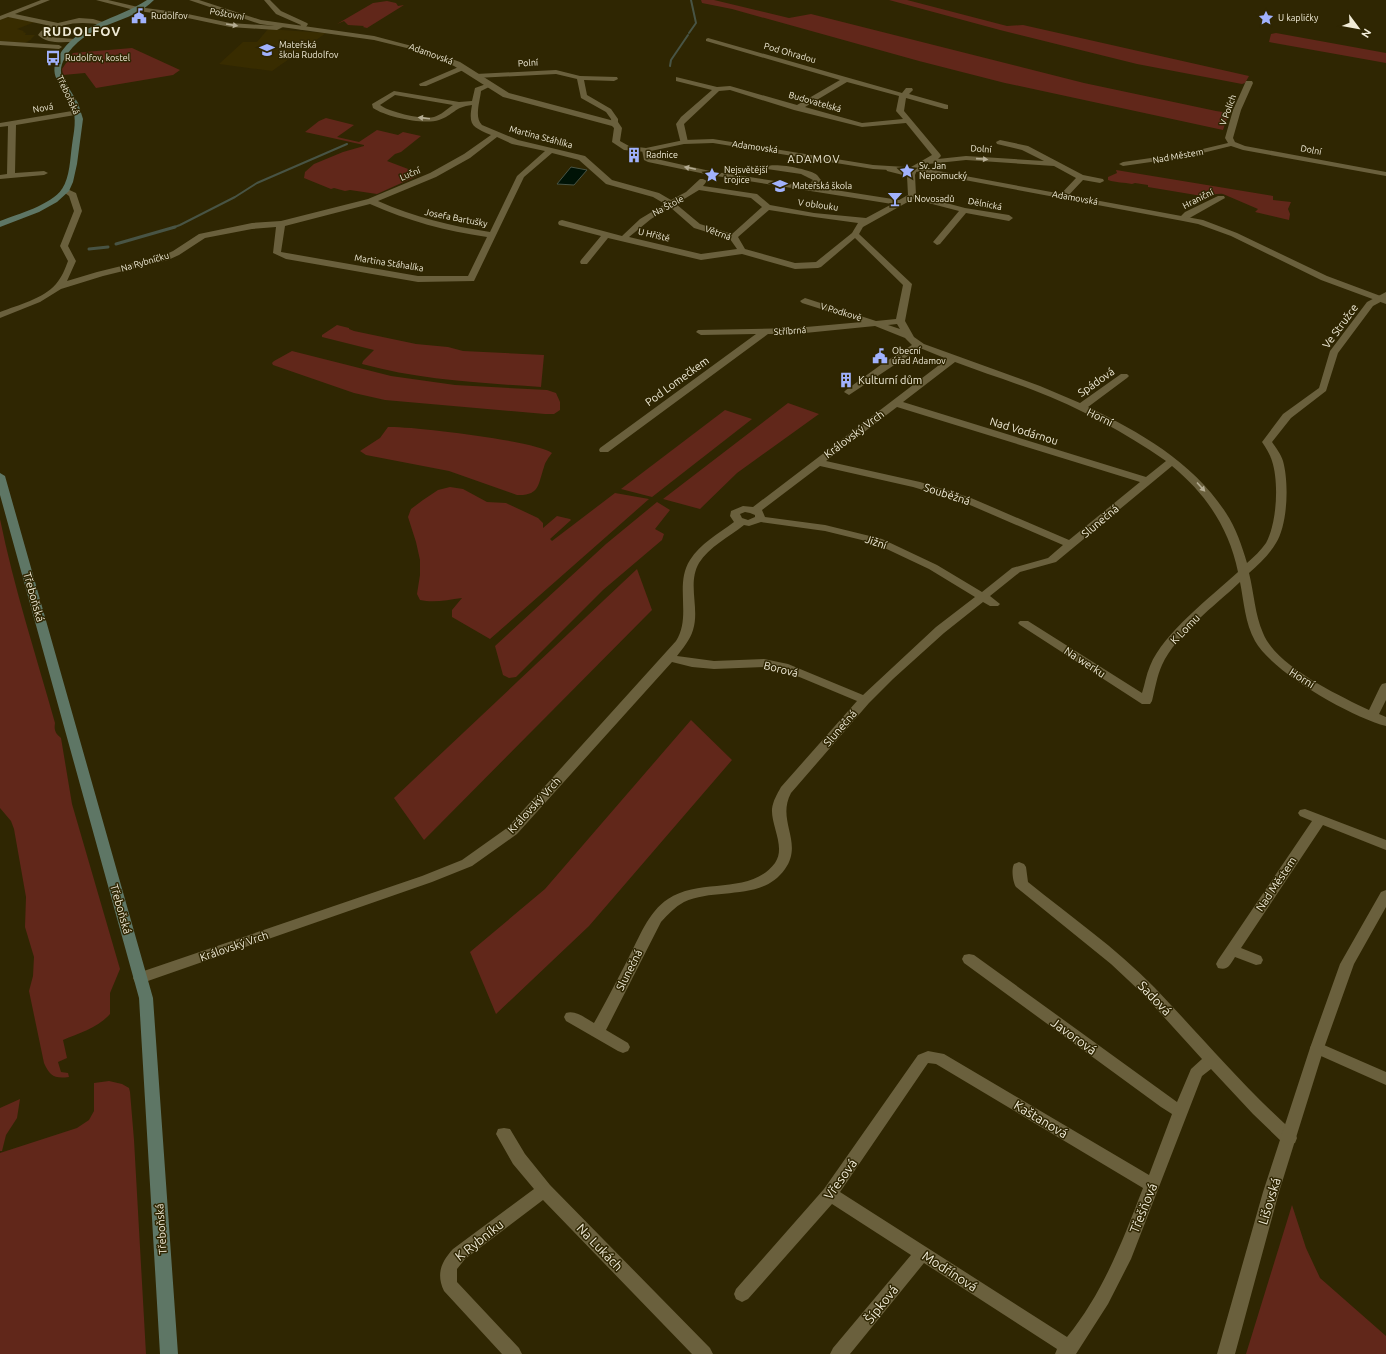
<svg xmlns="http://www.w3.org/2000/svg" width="1386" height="1354" viewBox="0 0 1386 1354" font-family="Ubuntu,sans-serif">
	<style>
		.built { fill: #382c00 }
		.green { fill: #61271a }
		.water { fill: #001306; stroke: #485445 }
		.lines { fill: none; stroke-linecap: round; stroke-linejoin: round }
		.stream-far1 { stroke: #485445; stroke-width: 2 }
		.stream { stroke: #485445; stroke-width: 3 }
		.minor { fill: #6a603d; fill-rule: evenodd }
		.tertiary { fill: #6a603d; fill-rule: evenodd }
		.secondary { fill: #5e7665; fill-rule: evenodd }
		.oneway { fill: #b4ac92 }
		.labels { text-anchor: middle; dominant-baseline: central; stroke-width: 3; stroke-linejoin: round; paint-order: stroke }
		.far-street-label { font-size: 9px; fill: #f0ebd7; stroke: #2f2602 }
		.far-poi-label { font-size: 9px; fill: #f0ebd7; stroke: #2f2602; text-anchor: start }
		.far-quarter-label { font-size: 11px; letter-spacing: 1px; fill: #f0ebd7; stroke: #2f2602 }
		.street-label { font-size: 11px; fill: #f0ebd7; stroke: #2f2602 }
		.poi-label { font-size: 11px; fill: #f0ebd7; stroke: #2f2602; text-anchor: start }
		.far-district-label { font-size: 13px; font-weight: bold; letter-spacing: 1px; fill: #f0ebd7; stroke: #2f2602 }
		.near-street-label { font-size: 13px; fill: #f0ebd7; stroke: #2f2602 }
	</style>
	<rect width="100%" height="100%" fill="#2f2602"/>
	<g class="built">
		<polygon points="8,17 35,22 17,29 24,31 23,32 26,33 25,35 35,35 31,39 32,39 25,43 0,41 0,20"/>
		<polygon points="268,29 326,33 272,71 219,64 243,42 257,42"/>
	</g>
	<g class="green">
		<polygon points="701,0 714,0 789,18 811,14 1084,83 1216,111 1229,113 1223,130 1005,83 919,61 732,9 702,3"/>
		<polygon points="889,0 907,0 1007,26 1023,25 1249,76 1245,83 1242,84 1137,64 1000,30"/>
		<polygon points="387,1 396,3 398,6 404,5 367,28 363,27 364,26 348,25 344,21 337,24 373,3"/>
		<polygon points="1276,33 1386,53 1386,63 1269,42 1271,34"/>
		<polygon points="132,48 180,70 173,75 96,88 85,73 63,75 62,69 73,53"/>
		<polygon points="326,118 354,125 337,137 359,142 377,130 398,135 403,132 421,136 401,152 395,154 387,161 416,172 417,176 377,194 350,190 345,191 334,188 331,189 304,178 305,172 314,164 343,152 364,146 364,145 305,132 319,121"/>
		<path d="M 1116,170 L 1273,196 L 1273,200 L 1291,202 L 1288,209 L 1290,214 L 1289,220 L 1255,212 L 1258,209 L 1223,194 C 1215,193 1210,197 1202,196 L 1148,187 L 1148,185 L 1135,183 L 1132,184 C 1124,182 1116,183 1108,180 L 1108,177 L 1117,173 Z"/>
		<path d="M 337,325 L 349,328 L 349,329 L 354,331 L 416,344 L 448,347 L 463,351 L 544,355 L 541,387 C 481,383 421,380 362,364 L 363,361 L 374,350 L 322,337 L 322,335 Z"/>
		<polygon points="292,351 391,376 455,385 547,390 556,393 560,402 560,410 554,414 545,414 385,400 354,393 273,365 272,363 274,361"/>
		<polygon points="788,403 819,414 737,473 700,509 663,499"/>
		<polygon points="725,410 752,419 652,497 621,489"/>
		<path d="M 388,427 C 411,426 537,441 552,453 C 549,457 545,462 544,467 C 538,484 540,496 517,495 L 449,471 L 366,455 L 360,451 L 380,438 Z"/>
		<path d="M 450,487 L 463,489 L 487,502 L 506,503 L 538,518 L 543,523 L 543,528 L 557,516 L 570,519 L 571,520 L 550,539 L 552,541 L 615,493 L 649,499 L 490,639 L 452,617 L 452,610 L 462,598 C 447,600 434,603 420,600 L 417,594 L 420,575 L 420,560 L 416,542 L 408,517 L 411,509 L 423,500 L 438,490 Z"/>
		<polygon points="657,502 670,510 655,529 664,534 662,540 603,590 516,677 509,678 503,675 495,646 606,544"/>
		<path d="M 0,519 C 14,588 36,655 55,723 C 54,730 55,733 61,738 L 72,804 L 120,969 L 110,993 L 110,1014 C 98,1028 79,1033 63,1040 L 67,1058 L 58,1062 L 61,1072 L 68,1073 L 69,1077 C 54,1079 50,1076 44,1063 L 29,991 L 33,976 L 34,957 L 25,927 L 26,897 L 14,829 L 11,821 L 0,808 Z"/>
		<polygon points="637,569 652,610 424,840 394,798"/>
		<polygon points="691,720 732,760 589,926 496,1014 470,952 545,889"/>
		<polygon points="109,1081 122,1084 129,1088 130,1092 134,1140 146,1354 0,1354 0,1153 77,1128 89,1120 94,1111 94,1083"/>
		<polygon points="20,1099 17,1118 6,1135 2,1151 0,1151 0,1108"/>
		<polygon points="1292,1205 1306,1248 1320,1278 1386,1336 1386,1354 1246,1354"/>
	</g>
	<polygon class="water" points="571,167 587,170 574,185 557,184"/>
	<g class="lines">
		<g class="stream-far1">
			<polyline points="689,33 696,23 691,0"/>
			<polyline points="670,66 671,60 688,35"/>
			<polyline points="172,228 180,225 235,197 257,183 347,144"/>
		</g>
		<g class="stream">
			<polyline points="116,244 175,227"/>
			<polyline points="89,249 108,247"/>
		</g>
		<g class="minor">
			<path d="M 41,0 L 50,0 L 15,14 L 58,23 L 79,18 L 93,19 L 106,23 L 103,25 C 82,21 63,22 45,34 L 49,37 L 75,39 L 75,41 L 73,42 C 61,42 47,44 38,35 L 41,31 L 51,26 L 8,17 L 0,20 L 0,16 Z"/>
			<polygon points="96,0 108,0 138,7 183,13 230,23 276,26 282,24 285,26 277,30 230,27 183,17 138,11"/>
			<polygon points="264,0 270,0 281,11 307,23 308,24 304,30 299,29 301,25 276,14"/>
			<path d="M 708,38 L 902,93 L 906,88 L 912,88 L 913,90 L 909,94 L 948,105 L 948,109 L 945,109 L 906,98 L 904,111 L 940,154 L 941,156 L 938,159 L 966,156 L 1044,161 L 1022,150 L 997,144 L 996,142 L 1000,140 L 1028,146 L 1083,175 L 1103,179 L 1104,181 L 1100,183 L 1083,180 L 1066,198 L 1063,198 L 1059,196 L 1076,178 L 1054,166 L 966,160 L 928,164 L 917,170 L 915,175 L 916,195 L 965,208 L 1009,215 L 1013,218 L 1009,221 L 966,213 L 940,244 L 937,245 L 933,242 L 959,211 L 913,199 L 863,227 L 859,234 L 912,284 L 905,321 L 914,337 L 924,344 L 1040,386 L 1080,403 L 1121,374 L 1127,374 L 1129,376 L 1127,378 L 1088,407 C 1140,432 1194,463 1226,513 C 1236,528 1242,546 1247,563 C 1254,557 1261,550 1266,543 C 1277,523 1279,482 1272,461 C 1270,454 1266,448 1262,442 L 1283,414 L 1319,388 L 1330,351 L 1367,302 L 1386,292 L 1386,299 L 1373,306 L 1338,353 L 1326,391 L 1291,418 L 1272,442 C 1276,448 1281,454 1283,461 C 1289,482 1288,524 1276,543 C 1269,555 1259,564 1249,573 C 1254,593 1255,615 1263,633 C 1276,666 1338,695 1369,710 L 1380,687 L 1382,684 L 1386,683 L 1386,700 L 1379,714 L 1386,717 L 1386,726 C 1351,717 1272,672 1255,641 C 1245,623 1244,602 1240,582 C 1215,606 1177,633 1162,665 C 1157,676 1155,689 1152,701 L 1150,704 L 1142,704 L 1020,625 L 1018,623 L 1020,621 L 1028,621 L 1142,693 C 1145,684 1146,675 1150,666 C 1164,632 1211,597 1238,572 C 1229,528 1206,494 1172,466 L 1056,562 L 1020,572 L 990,596 L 1000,604 L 998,606 L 990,606 L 983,602 L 944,633 L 893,679 L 869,703 L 791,793 C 776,821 804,842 785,869 C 762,902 717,887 684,902 C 675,907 668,914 661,922 L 606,1030 L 628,1043 L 630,1047 L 628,1051 L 623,1053 L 618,1051 L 566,1021 L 564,1017 L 566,1013 C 576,1010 585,1018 594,1023 C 606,1002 617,980 628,959 C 639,938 648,912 668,899 C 701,877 750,896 775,863 C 786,847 771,826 772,809 C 773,801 777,794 781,787 L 857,701 L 785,671 L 764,667 L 714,669 L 692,667 L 672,662 L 517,834 L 472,866 L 432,882 L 145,982 L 140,983 L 135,982 L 133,978 L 135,974 L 422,876 L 462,860 L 507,828 L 676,641 C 692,616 674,585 690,560 C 700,544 718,534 734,522 L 730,516 L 731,511 L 743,506 L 753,507 L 947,359 L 920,348 L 849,395 L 844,392 L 846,390 L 882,364 L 912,345 L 905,338 L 875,326 L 795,334 L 768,334 L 608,452 L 600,452 L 599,450 L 600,448 L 756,334 L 701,335 L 696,332 L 698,330 L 795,328 L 862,322 L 802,303 L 800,301 L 805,298 L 876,321 L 896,319 L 903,285 L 855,238 L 821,267 L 818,268 L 795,269 L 742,254 L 701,260 L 608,238 L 587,264 L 581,264 L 580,262 L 581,260 L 601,236 L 559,225 L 558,223 L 559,221 L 562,220 L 622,236 L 640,219 L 665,204 L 653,197 L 606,184 L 579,160 L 552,153 L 524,177 L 474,281 L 418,282 L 286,259 L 273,253 L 276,227 L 252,229 L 205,238 L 179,255 L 168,260 L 103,276 L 61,289 L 40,302 L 0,318 L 0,312 C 18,305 43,299 56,284 C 62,277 65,269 68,261 L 60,246 L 74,211 L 69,196 L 61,190 L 65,188 L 76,193 L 82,211 L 68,246 L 76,261 L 67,281 L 97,272 L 162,256 L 173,251 L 199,234 L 252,223 L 281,221 L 368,199 L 430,173 L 464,154 L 491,135 C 473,127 468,126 472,105 C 454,107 454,115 439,120 C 424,125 386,117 373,108 L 372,104 L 394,91 L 459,102 L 472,101 L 475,88 L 489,83 L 493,85 L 481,91 C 480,101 474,118 482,125 L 518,140 L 585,156 L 612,180 L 659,193 L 671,200 L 686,192 L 700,179 L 703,179 L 707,181 L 703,186 L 757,194 L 770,205 L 814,213 L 866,218 L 892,204 L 710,175 L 648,162 L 644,160 L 642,150 L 643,148 L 649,148 L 652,158 L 710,171 L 808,186 L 813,180 L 801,174 L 767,169 L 766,167 C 772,162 810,169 817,175 C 818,176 820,179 821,180 L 816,187 L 899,200 L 908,195 L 907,176 L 887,171 L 886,169 L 890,167 L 909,172 L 911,167 L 932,155 L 906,123 L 862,127 L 794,110 L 730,90 L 719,91 L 684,124 L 688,142 L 684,144 L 681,144 L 676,124 L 681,117 L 712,90 L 676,81 L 676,77 L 717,87 L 730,86 L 797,105 L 840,80 L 706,41 L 706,39 ZM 847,82 L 899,96 L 896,111 L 903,119 L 862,123 L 805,107 ZM 395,95 L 453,105 C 447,109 441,115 434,117 C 422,120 389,112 380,105 ZM 497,137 L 512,144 L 545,151 L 517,176 L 490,232 C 451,226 414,217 378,201 L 436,177 L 470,158 ZM 699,190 L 751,198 L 762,207 L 732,234 L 700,224 L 676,204 ZM 370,204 C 408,221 446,231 487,237 L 468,276 L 418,276 L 281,252 L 285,226 ZM 670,207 L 694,228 L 730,239 L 737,249 L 701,254 L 629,237 L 651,219 ZM 769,210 L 814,217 L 858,223 L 852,233 L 816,262 L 795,263 L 745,249 L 738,237 ZM 897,324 L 900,329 L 888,325 ZM 955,362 C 981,372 1007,380 1033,390 C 1080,408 1124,432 1166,461 L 1146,477 L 903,402 ZM 897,407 L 1140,482 L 1069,540 L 971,498 L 920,482 L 826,461 ZM 820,466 L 913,487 L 963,502 L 1063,545 L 1048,558 L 1012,568 L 982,592 L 937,565 L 882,539 L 825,525 L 765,517 L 762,510 ZM 745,512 L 750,513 L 755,515 L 755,517 L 748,520 L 742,518 L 740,514 ZM 761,522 L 825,531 L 874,543 L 929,569 L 975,597 L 936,627 L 863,695 L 788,664 L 764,659 L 714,661 L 677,656 C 683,648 690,640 693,630 C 700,608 687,584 699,563 C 709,547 729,537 744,525 L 749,526 Z"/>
			<polygon points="0,41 59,45 62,47 59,49 0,45"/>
			<polygon points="461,66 464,66 468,68 426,86 420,86 419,84"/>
			<polygon points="556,70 580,76 617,77 618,79 614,81 584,80 587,95 611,109 618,119 618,126 612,126 611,119 606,112 581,98 577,79 556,74 476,78 472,76 476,74"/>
			<polygon points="1246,81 1252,81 1253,83 1241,110 1233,138 1235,142 1245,146 1386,172 1386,176 1243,150 1231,146 1186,157 1123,166 1119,164 1123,162 1186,153 1228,143 1225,138 1233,110"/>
			<polygon points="78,110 81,110 81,114 16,125 15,173 44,171 48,173 44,175 0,179 0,175 7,174 8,126 0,127 0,123"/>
			<polygon points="1218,196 1224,196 1225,198 1186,220 1180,220 1179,218 1185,212"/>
			<path d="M 1305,809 L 1386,840 L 1386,850 L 1323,825 L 1241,948 L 1261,956 L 1263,960 L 1261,964 L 1256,965 L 1235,957 C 1230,965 1228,971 1218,968 L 1216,964 L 1218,960 L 1312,821 L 1300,816 L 1298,813 L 1300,810 Z"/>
			<path d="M 1019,862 L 1024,864 L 1026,867 L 1028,882 C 1070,916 1116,948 1154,987 C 1201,1036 1244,1088 1295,1133 L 1297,1138 L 1295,1143 L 1289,1144 L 1283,1143 L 1253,1114 L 1211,1069 L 1202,1076 L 1131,1259 L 1108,1304 L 1076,1354 L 1055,1354 L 1057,1349 L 924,1263 L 850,1354 L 830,1354 L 833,1348 L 911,1255 L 832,1204 L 748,1299 L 742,1302 L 736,1299 L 734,1294 L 736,1289 L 824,1189 L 918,1055 L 928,1051 L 944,1054 L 1149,1175 L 1172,1114 L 1161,1107 L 964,963 L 962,959 L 964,955 L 969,954 L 974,955 L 1177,1102 L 1191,1069 L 1202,1059 L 1143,994 L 1111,964 L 1016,887 C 1013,882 1011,870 1014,864 ZM 928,1063 L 936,1064 L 1143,1188 C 1123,1240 1103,1293 1067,1337 L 840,1192 Z"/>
			<polygon points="1317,1042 1386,1072 1386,1085 1312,1052 1310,1048 1312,1044"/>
			<path d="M 504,1128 L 510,1129 L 525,1154 L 550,1185 L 710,1348 L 713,1354 L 692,1354 L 543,1200 L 465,1259 L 457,1269 L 457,1282 L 519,1348 L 522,1354 L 502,1354 L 444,1291 C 436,1274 441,1262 453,1249 L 534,1189 L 513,1164 L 496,1134 L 498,1129 Z"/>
		</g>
		<g class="tertiary">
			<polygon points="189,0 199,0 261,20 374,36 427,50 460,62 509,93 618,122 622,128 620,141 629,146 646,148 684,140 713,139 873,165 922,168 1203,220 1237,233 1327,276 1386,298 1386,304 1321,280 1231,236 1198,224 1183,221 922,172 873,169 713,143 684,144 646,152 624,150 612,142 614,128 612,126 503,97 454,66 423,52 374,40 260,24"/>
			<polygon points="1386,890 1386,907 1354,964 1324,1048 1279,1192 1235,1354 1217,1354 1263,1192 1310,1048 1340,964 1381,892"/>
		</g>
		<g class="secondary">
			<path d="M 147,0 L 154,0 C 130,25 93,20 68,53 C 63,60 59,68 62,77 L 78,103 L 83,119 L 77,164 L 73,182 L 69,191 L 57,202 L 39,212 L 0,227 L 0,221 C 18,214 51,205 62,189 C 70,177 70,159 72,145 C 74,131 77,119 72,106 C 64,87 47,77 58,57 C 78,23 117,20 147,0 Z"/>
			<polygon points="0,473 5,476 153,998 178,1354 160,1354 139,998 0,495"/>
		</g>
	</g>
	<defs><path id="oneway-solid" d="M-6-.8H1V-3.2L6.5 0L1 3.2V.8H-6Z"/></defs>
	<g class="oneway">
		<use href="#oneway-solid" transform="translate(232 25) rotate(9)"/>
		<use href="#oneway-solid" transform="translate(424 118) rotate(-173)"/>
		<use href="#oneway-solid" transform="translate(982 159) rotate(4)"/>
		<use href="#oneway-solid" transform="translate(690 168) rotate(-168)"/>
		<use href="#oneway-solid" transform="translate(1201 487) rotate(48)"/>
	</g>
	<defs>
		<g id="civic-bare" transform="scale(1.2)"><path d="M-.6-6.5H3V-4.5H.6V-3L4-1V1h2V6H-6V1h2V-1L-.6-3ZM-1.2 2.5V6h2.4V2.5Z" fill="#a1b2fd" stroke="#2f2602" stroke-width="2.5" paint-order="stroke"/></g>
		<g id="sight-bare" transform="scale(1.2)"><path d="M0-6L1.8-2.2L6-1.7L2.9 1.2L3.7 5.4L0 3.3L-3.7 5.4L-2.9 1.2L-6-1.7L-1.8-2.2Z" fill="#a1b2fd" stroke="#2f2602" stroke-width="2.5" paint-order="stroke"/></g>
		<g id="school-bare" transform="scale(1.2)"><path d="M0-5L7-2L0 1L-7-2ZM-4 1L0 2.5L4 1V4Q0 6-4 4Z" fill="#a1b2fd" stroke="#2f2602" stroke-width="2.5" paint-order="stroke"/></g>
		<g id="bus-bare" transform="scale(1.2)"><path d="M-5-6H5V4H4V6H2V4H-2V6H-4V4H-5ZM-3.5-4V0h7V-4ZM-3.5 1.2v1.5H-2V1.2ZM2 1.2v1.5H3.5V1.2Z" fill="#a1b2fd" stroke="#2f2602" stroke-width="2.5" paint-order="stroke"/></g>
		<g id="building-bare" transform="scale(1.2)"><path d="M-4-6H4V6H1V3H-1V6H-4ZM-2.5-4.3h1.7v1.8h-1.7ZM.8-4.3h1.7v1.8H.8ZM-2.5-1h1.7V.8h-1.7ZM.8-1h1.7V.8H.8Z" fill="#a1b2fd" stroke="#2f2602" stroke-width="2.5" paint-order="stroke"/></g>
		<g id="bar-bare" transform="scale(1.2)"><path d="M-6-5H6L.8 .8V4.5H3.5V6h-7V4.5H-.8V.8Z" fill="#a1b2fd" stroke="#2f2602" stroke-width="2.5" paint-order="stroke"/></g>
	</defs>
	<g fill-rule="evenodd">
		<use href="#civic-bare" x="139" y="16"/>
		<use href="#sight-bare" x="1266" y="18"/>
		<use href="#school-bare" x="267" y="50"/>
		<use href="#bus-bare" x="53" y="58"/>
		<use href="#building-bare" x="634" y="155"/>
		<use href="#sight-bare" x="907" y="171"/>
		<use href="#sight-bare" x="712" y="175"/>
		<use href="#school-bare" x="780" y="186"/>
		<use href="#bar-bare" x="895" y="199"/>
		<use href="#civic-bare" x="880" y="356"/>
		<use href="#building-bare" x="846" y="380"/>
	</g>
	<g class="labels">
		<g class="far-street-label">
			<text transform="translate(227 14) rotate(10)">Poštovní</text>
			<text transform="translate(790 53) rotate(16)">Pod Ohradou</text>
			<text transform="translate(431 54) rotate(20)">Adamovská</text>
			<text transform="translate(528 63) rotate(-3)">Polní</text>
			<text transform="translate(68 95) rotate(65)">Třeboňská</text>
			<text transform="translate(815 102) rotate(16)">Budovatelská</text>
			<text transform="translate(43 108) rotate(-10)">Nová</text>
			<text transform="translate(1228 110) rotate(-70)">V Polích</text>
			<text transform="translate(541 137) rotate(15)">Martina Stáhlíka</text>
			<text transform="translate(755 147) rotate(8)">Adamovská</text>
			<text transform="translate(981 149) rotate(4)">Dolní</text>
			<text transform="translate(1311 150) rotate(11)">Dolní</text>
			<text transform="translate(1178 156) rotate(-10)">Nad Městem</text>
			<text transform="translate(410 174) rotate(-23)">Luční</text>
			<text transform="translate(1075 198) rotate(10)">Adamovská</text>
			<text transform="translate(1198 199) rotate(-27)">Hraniční</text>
			<text transform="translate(985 204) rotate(11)">Dělnická</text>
			<text transform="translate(818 205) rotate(8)">V oblouku</text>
			<text transform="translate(668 206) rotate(-28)">Na Štole</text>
			<text transform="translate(456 218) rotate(11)">Josefa Bartušky</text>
			<text transform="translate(718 233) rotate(20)">Větrná</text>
			<text transform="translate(654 235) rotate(13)">U Hřiště</text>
			<text transform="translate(145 262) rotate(-16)">Na Rybníčku</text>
			<text transform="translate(389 263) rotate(9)">Martina Stáhalíka</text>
			<text transform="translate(841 312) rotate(17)">V Podkově</text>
			<text transform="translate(790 331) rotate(-4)">Stříbrná</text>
		</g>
		<g class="far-poi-label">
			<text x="151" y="16">Rudolfov</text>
			<text x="1278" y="18">U kapličky</text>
			<text x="279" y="45">Mateřská<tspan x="279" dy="10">škola Rudolfov</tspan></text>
			<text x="65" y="58">Rudolfov, kostel</text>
			<text x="646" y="155">Radnice</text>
			<text x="919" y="166">Sv. Jan<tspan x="919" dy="10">Nepomucký</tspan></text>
			<text x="724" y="170">Nejsvětější<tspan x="724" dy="10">trojice</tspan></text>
			<text x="792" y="186">Mateřská škola</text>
			<text x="907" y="199">u Novosadů</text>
			<text x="892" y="351">Obecní<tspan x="892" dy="10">úřad Adamov</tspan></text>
		</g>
		<g class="far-quarter-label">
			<text x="814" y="159">ADAMOV</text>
		</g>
		<g class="street-label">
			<text transform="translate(1340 326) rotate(-54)">Ve Stružce</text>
			<text transform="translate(677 381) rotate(-36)">Pod Lomečkem</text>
			<text transform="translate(1096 382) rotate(-35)">Spádová</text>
			<text transform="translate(1100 417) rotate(26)">Horní</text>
			<text transform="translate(1024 431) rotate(17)">Nad Vodárnou</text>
			<text transform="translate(854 434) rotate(-37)">Královský Vrch</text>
			<text transform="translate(947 494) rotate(18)">Souběžná</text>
			<text transform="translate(1100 521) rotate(-40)">Slunečná</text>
			<text transform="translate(876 542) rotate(19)">Jižní</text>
			<text transform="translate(34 597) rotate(74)">Třeboňská</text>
			<text transform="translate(1185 629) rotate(-46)">K Lomu</text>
			<text transform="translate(1085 662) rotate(33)">Na werku</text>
			<text transform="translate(781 669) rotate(14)">Borová</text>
			<text transform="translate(1302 678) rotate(32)">Horní</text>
			<text transform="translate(840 728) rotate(-49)">Slunečná</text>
			<text transform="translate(534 805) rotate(-47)">Královský Vrch</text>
			<text transform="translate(1276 884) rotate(-56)">Nad Městem</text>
			<text transform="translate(121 909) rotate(74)">Třeboňská</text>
			<text transform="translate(234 946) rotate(-19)">Královský Vrch</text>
			<text transform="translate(629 970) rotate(-63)">Slunečná</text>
			<text transform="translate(161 1229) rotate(-94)">Třeboňská</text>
		</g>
		<g class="poi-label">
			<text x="858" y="380">Kulturní dům</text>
		</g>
		<g class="far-district-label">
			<text x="82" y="31">RUDOLFOV</text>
		</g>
		<g class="near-street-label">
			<text transform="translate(1155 998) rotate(46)">Sadová</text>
			<text transform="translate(1074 1036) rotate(36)">Javorová</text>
			<text transform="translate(1041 1119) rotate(31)">Kaštanová</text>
			<text transform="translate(840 1179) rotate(-54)">Vřesová</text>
			<text transform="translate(1269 1201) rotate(-73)">Lišovská</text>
			<text transform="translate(1143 1208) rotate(-68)">Třešňová</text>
			<text transform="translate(479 1240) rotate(-38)">K Rybníku</text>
			<text transform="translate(600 1247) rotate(46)">Na Lukách</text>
			<text transform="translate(950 1271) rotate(33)">Modřínová</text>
			<text transform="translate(881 1304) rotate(-51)">Šípková</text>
		</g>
	</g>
	<g transform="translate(1358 28) rotate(122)" stroke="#2f2602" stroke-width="3" paint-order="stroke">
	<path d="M0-3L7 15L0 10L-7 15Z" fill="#f0ebd7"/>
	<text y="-6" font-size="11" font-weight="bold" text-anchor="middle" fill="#f0ebd7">N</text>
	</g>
</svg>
